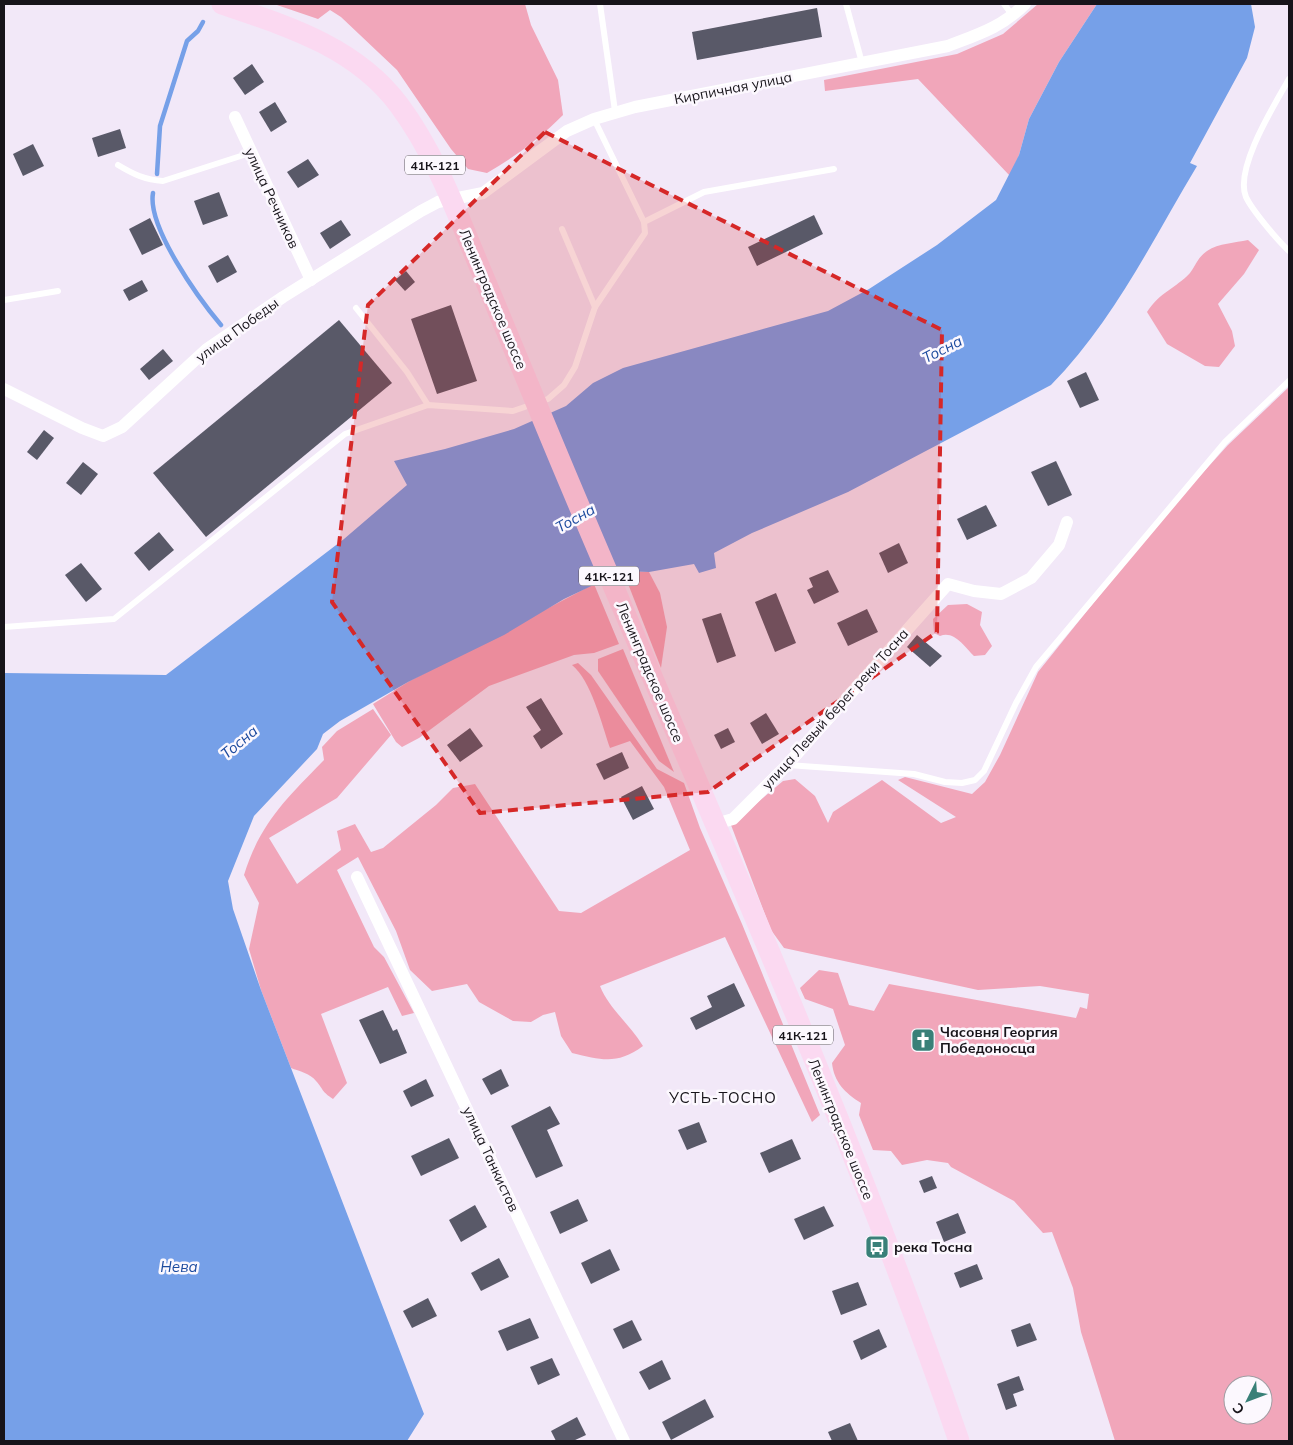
<svg xmlns="http://www.w3.org/2000/svg" width="1293" height="1445" viewBox="0 0 1293 1445" font-family="Mulish,sans-serif">
	<style>
		.green { fill: #f1a6ba; fill-rule: evenodd }
		.water { fill: #76a0e8 }
		.lines { fill: none; stroke-linecap: round; stroke-linejoin: round }
		.stream { stroke: #76a0e8; stroke-width: 4.5 }
		.building { fill: #595968 }
		.service { stroke: #fff; stroke-width: 6 }
		.minor { stroke: #fff; stroke-width: 12 }
		.primary { stroke: #fbd9f1; stroke-width: 21 }
		.marked { fill: #d62828; fill-opacity: 0.2; stroke: #d62828; stroke-width: 4; stroke-dasharray: 10 6; stroke-linejoin: round }
		.labels { text-anchor: middle; dominant-baseline: central; stroke-width: 5; stroke-linejoin: round; paint-order: stroke }
		.shield { fill: #fcf8fe; stroke: #5c585e; stroke-width: 1 }
		.shield-label { font-size: 12px; font-weight: bold; fill: #17141a }
		.street-label { font-size: 14px; fill: #17141a; stroke: #fcf8fe }
		.poi-label { font-size: 14px; font-weight: bold; fill: #17141a; stroke: #fcf8fe; text-anchor: start }
		.water-label { font-size: 15px; font-style: italic; fill: #1c4a9e; stroke: #fcf8fe }
		.neighbourhood-label { font-size: 15px; letter-spacing: 1px; fill: #17141a; stroke: #fcf8fe }
	</style>
	<rect width="100%" height="100%" fill="#f2e8f8"/>
	<g class="green">
		<path d="M 274,4 L 525,4 L 531,25 L 558,80 L 563,115 C 540,138 515,157 487,173 L 468,169 L 451,149 L 397,70 L 341,17 L 330,10 L 318,19 Z"/>
		<polygon points="1038,4 1097,4 1059,62 1029,119 1019,155 1010,176 918,79 825,91 824,80 957,54 1003,34"/>
		<path d="M 1248,240 L 1259,250 L 1244,274 L 1218,304 L 1232,331 L 1235,346 L 1219,367 L 1205,366 L 1167,344 L 1147,312 C 1160,292 1176,288 1190,273 C 1196,265 1198,257 1207,251 C 1219,243 1235,243 1248,240 Z"/>
		<path d="M 1289,387 L 1289,1441 L 1115,1441 L 1081,1332 L 1073,1288 L 1052,1232 L 1043,1233 L 1014,1201 L 951,1167 L 948,1163 L 927,1160 L 902,1165 L 891,1151 L 873,1150 L 859,1115 L 861,1103 C 845,1093 834,1082 832,1063 L 845,1045 L 833,1009 L 805,999 L 800,988 L 819,970 L 838,973 L 849,1005 L 874,1011 L 889,984 L 1076,1018 L 1080,1007 L 1087,1009 L 1089,994 L 1040,986 L 978,990 L 784,948 L 771,930 L 731,825 L 783,781 L 795,779 L 815,796 L 828,823 L 833,812 L 882,780 L 941,823 L 956,817 L 898,780 L 905,777 L 972,794 L 985,782 L 1000,755 L 1038,672 L 1160,520 L 1228,445 ZM 1233,1385 L 1263,1385 L 1263,1415 L 1233,1415 Z"/>
		<polygon points="623,571 649,572 660,593 667,627 661,668"/>
		<polygon points="594,584 619,644 594,653 574,655 489,686 419,738 402,747 396,742 373,704 408,682"/>
		<path d="M 967,604 L 982,612 L 980,625 L 992,646 L 985,655 L 974,656 C 965,647 954,630 940,636 L 934,633 L 933,619 L 948,605 Z"/>
		<polygon points="623,649 674,772 659,761 598,671 598,659"/>
		<path d="M 578,663 L 591,675 L 657,769 L 684,783 L 700,828 L 742,924 L 820,1115 L 812,1122 L 725,937 L 600,986 C 609,1009 630,1024 643,1046 C 617,1065 602,1060 572,1053 L 561,1036 L 555,1012 L 543,1015 L 531,1022 L 513,1021 L 479,1002 L 467,984 L 432,991 L 410,970 L 396,931 L 358,857 L 337,870 L 374,947 L 384,957 L 414,1013 L 402,1016 L 388,987 L 321,1014 L 347,1083 L 333,1099 C 321,1091 324,1090 316,1081 C 311,1074 299,1071 291,1068 L 261,990 L 249,949 L 259,903 L 244,875 C 260,823 287,798 324,760 L 322,747 L 337,731 L 373,709 L 391,735 L 337,798 L 269,838 L 297,884 L 341,850 L 337,831 L 355,824 L 371,852 L 383,848 L 436,805 L 453,788 L 475,784 L 559,911 L 581,913 L 690,850 L 664,787 L 630,741 L 610,748 C 602,725 591,680 572,665 Z"/>
	</g>
	<path class="water" d="M 1097,4 L 1251,4 L 1255,27 L 1247,58 L 1190,163 L 1197,166 C 1152,241 1113,322 1051,385 L 848,492 L 752,533 L 714,553 L 716,568 L 699,573 L 694,564 L 649,572 L 623,571 L 564,599 L 504,635 L 408,682 L 340,721 L 323,734 L 317,749 L 254,816 L 228,881 L 233,909 L 261,990 L 424,1414 L 407,1441 L 4,1441 L 4,673 L 166,675 L 344,539 L 407,485 L 394,461 L 445,449 L 514,429 L 566,406 L 593,383 L 623,368 L 828,311 L 869,289 L 937,245 L 996,200 L 1019,155 L 1029,119 L 1059,62 Z"/>
	<g class="lines">
		<g class="stream">
			<polyline points="157,174 160,126 187,41 198,31 203,22"/>
			<path d="M 153,193 C 147,227 199,299 221,325"/>
		</g>
	</g>
	<g class="building">
		<polygon points="817,8 822,37 697,60 692,32"/>
		<polygon points="252,64 264,82 245,95 233,78"/>
		<polygon points="275,102 287,122 271,132 259,112"/>
		<polygon points="120,129 126,148 98,157 92,138"/>
		<polygon points="33,144 44,166 23,176 13,154"/>
		<polygon points="308,159 319,175 298,188 287,172"/>
		<polygon points="219,192 228,216 203,225 194,201"/>
		<polygon points="814,215 823,234 757,266 748,247"/>
		<polygon points="150,218 163,245 142,255 129,229"/>
		<polygon points="341,220 351,235 330,249 320,233"/>
		<polygon points="228,255 237,272 217,283 208,266"/>
		<polygon points="406,271 415,282 405,291 395,280"/>
		<polygon points="142,280 148,291 129,301 123,290"/>
		<polygon points="451,305 477,381 437,394 411,319"/>
		<polygon points="339,320 392,383 206,537 153,473"/>
		<polygon points="163,349 173,361 149,380 140,369"/>
		<polygon points="1086,372 1099,400 1080,408 1067,381"/>
		<polygon points="44,430 54,438 37,460 27,452"/>
		<polygon points="1056,461 1072,495 1048,506 1031,472"/>
		<polygon points="83,462 98,474 81,495 66,483"/>
		<polygon points="986,505 997,526 967,540 957,519"/>
		<polygon points="159,532 174,550 149,571 134,553"/>
		<polygon points="899,543 908,563 888,573 879,553"/>
		<polygon points="81,563 102,589 86,602 65,575"/>
		<polygon points="828,570 839,592 814,604 807,590 813,587 809,578"/>
		<polygon points="776,593 796,643 775,652 755,602"/>
		<polygon points="867,609 878,632 848,646 837,623"/>
		<polygon points="721,613 736,656 717,663 702,619"/>
		<polygon points="917,635 942,656 930,667 907,647"/>
		<polygon points="541,698 563,734 541,749 533,736 541,730 526,707"/>
		<polygon points="766,713 779,734 762,744 750,723"/>
		<polygon points="470,728 483,746 460,762 447,745"/>
		<polygon points="728,728 735,742 721,749 714,735"/>
		<polygon points="622,752 629,768 604,780 596,764"/>
		<polygon points="642,786 654,809 633,820 621,797"/>
		<polygon points="734,983 745,1006 696,1030 690,1018 712,1007 707,996"/>
		<polygon points="383,1010 393,1031 397,1029 407,1053 380,1064 359,1020"/>
		<polygon points="501,1069 509,1086 491,1095 482,1079"/>
		<polygon points="426,1079 434,1096 411,1107 403,1091"/>
		<polygon points="550,1106 560,1124 547,1130 563,1166 536,1178 511,1126"/>
		<polygon points="699,1122 707,1142 687,1150 678,1130"/>
		<polygon points="449,1138 459,1158 421,1176 411,1156"/>
		<polygon points="792,1139 801,1159 769,1173 760,1153"/>
		<polygon points="932,1176 937,1188 924,1193 919,1181"/>
		<polygon points="578,1199 588,1221 560,1234 550,1212"/>
		<polygon points="475,1205 487,1227 461,1242 449,1220"/>
		<polygon points="824,1206 834,1226 804,1240 794,1219"/>
		<polygon points="958,1213 966,1233 944,1242 936,1222"/>
		<polygon points="610,1249 620,1270 591,1284 581,1263"/>
		<polygon points="499,1258 509,1277 481,1291 471,1273"/>
		<polygon points="977,1264 983,1279 960,1288 954,1273"/>
		<polygon points="858,1282 867,1305 841,1315 832,1291"/>
		<polygon points="428,1298 437,1316 412,1328 403,1311"/>
		<polygon points="530,1318 539,1338 507,1351 498,1331"/>
		<polygon points="632,1320 642,1340 623,1349 613,1329"/>
		<polygon points="1030,1323 1037,1340 1017,1347 1011,1330"/>
		<polygon points="879,1329 887,1347 861,1360 853,1341"/>
		<polygon points="552,1358 560,1375 538,1385 530,1367"/>
		<polygon points="662,1360 671,1379 649,1390 639,1372"/>
		<polygon points="1019,1376 1024,1390 1013,1394 1017,1406 1006,1410 997,1384"/>
		<polygon points="705,1399 714,1417 671,1440 662,1422"/>
		<polygon points="577,1417 586,1435 573,1441 556,1441 551,1431"/>
		<polygon points="850,1423 858,1441 832,1441 828,1432"/>
	</g>
	<g class="lines">
		<g class="service">
			<polyline points="600,4 615,111"/>
			<polyline points="846,4 862,63"/>
			<polyline points="1004,4 1013,16"/>
			<path d="M 1289,79 C 1275,104 1234,169 1246,197 C 1252,210 1278,241 1289,251"/>
			<path d="M 118,165 C 133,174 145,180 163,181 L 250,153"/>
			<polyline points="644,222 704,192 834,169"/>
			<polyline points="562,229 595,307"/>
			<polyline points="4,300 58,291"/>
			<polyline points="356,308 407,372 428,405"/>
			<polyline points="4,627 114,619 345,434 428,405 513,411 548,399 564,385 575,367 595,307 645,233 644,222 594,119"/>
			<polyline points="788,765 914,774 945,782 962,783 975,780 984,771 1016,703 1036,667 1225,442 1289,381"/>
		</g>
		<g class="minor">
			<polyline points="235,117 311,280"/>
			<path d="M 4,389 L 82,428 L 103,436 L 122,427 L 207,349 L 283,297 L 421,211 L 438,202 L 483,193 L 567,131 L 594,119 L 635,107 L 948,46 C 979,34 1002,27 1025,4"/>
			<polyline points="715,824 733,819 787,765 948,584 974,591 1001,594 1031,578 1059,545 1067,522"/>
			<polyline points="357,877 624,1441"/>
		</g>
		<path class="primary" d="M 222,4 C 287,26 356,47 399,105 C 434,152 455,208 477,261 C 514,348 549,436 586,522 C 715,826 852,1129 959,1441"/>
	</g>
	<path class="marked" d="M 545,132 L 942,330 L 937,632 L 708,792 L 480,813 L 332,602 L 368,305 Z"/>
	<defs>
		<g id="church-square" transform="scale(1.25)"><rect x="-9" y="-9" width="18" height="18" rx="4" fill="#398078" stroke="#fcf8fe"/><path d="M-1.2-6h2.4v3.5h3.3v2.4h-3.3V6h-2.4V-.1h-3.3v-2.4h3.3Z" fill="#fff"/></g>
		<g id="bus-square" transform="scale(1.25)"><rect x="-9" y="-9" width="18" height="18" rx="4" fill="#398078" stroke="#fcf8fe"/><path d="M-5-6H5V4H4V6H2V4H-2V6H-4V4H-5ZM-3.5-4V0h7V-4ZM-3.5 1.2v1.5H-2V1.2ZM2 1.2v1.5H3.5V1.2Z" fill="#fff"/></g>
	</defs>
	<g fill-rule="evenodd">
		<use href="#church-square" x="923" y="1040"/>
		<use href="#bus-square" x="877" y="1247"/>
	</g>
	<g class="labels">
		<g class="shield">
			<rect x="405" y="155.5" width="60" height="19" rx="4"/>
			<rect x="579" y="566.5" width="60" height="19" rx="4"/>
			<rect x="773" y="1025.5" width="60" height="19" rx="4"/>
		</g>
		<g class="shield-label">
			<text x="435" y="165">41К-121</text>
			<text x="609" y="576">41К-121</text>
			<text x="803" y="1035">41К-121</text>
		</g>
		<g class="street-label">
			<text transform="translate(733 88) rotate(-11)">Кирпичная улица</text>
			<text transform="translate(272 198) rotate(65)">улица Речников</text>
			<text transform="translate(493 299) rotate(67)">Ленинградское шоссе</text>
			<text transform="translate(237 330) rotate(-36)">улица Победы</text>
			<text transform="translate(650 672) rotate(67)">Ленинградское шоссе</text>
			<text transform="translate(835 709) rotate(-48)">улица Левый берег реки Тосна</text>
			<text transform="translate(841 1129) rotate(68)">Ленинградское шоссе</text>
			<text transform="translate(491 1159) rotate(65)">улица Танкистов</text>
		</g>
		<g class="poi-label">
			<text x="940" y="1032">Часовня Георгия<tspan x="940" dy="16">Победоносца</tspan></text>
			<text x="894" y="1247">река Тосна</text>
		</g>
		<g class="water-label">
			<text transform="translate(942 349) rotate(-27)">Тосна</text>
			<text transform="translate(575 518) rotate(-29)">Тосна</text>
			<text transform="translate(239 742) rotate(-40)">Тосна</text>
			<text x="179" y="1266">Нева</text>
		</g>
		<g class="neighbourhood-label">
			<text x="723" y="1097">УСТЬ-ТОСНО</text>
		</g>
	</g>
	<rect width="1293" height="1445" fill="none" stroke="#17141a" stroke-width="10"/>
	<g transform="translate(1248 1400) rotate(228)"><circle r="24" fill="#fcf8fe" stroke="#a09da3"/>
	<path d="M0-4L9 19L0 12L-9 19Z" fill="#398078"/>
	<text y="-8" font-size="14" font-weight="bold" text-anchor="middle" fill="#17141a">С</text>
	</g>
</svg>
